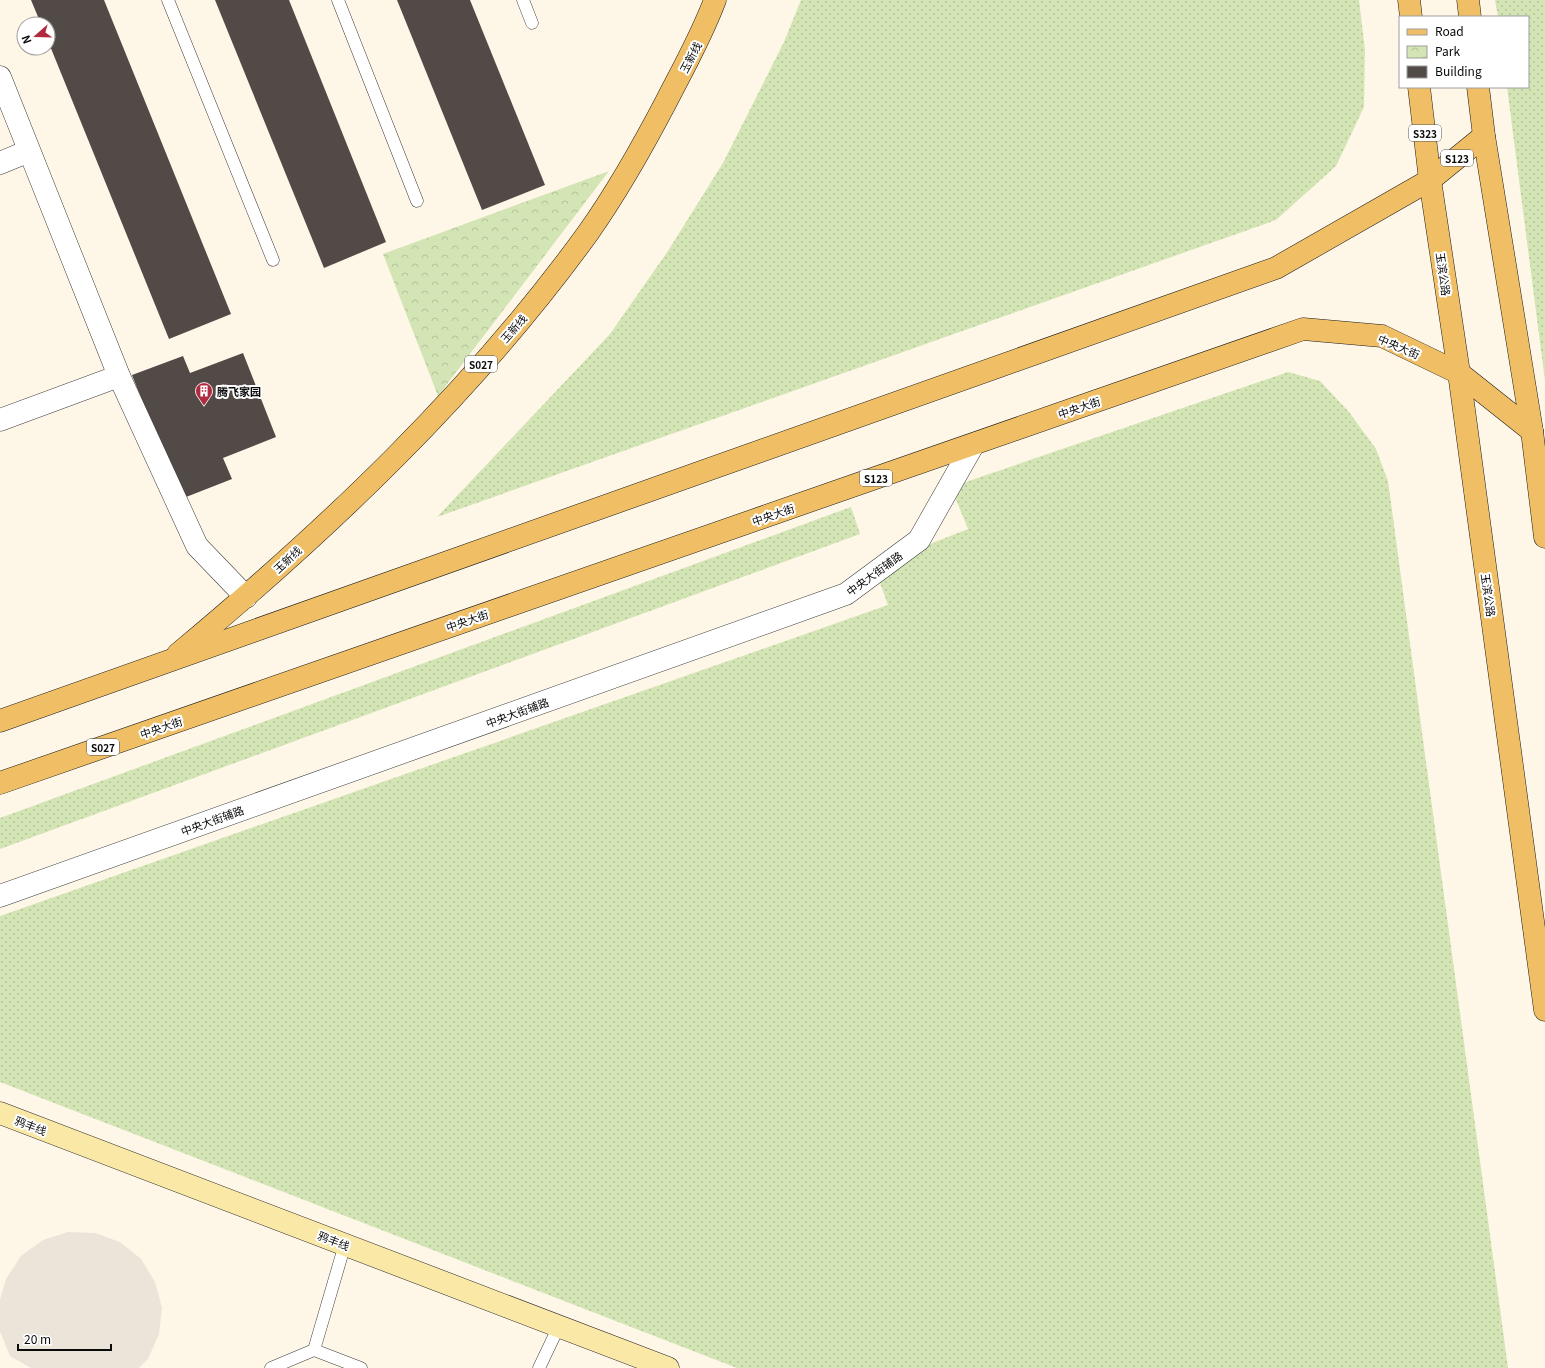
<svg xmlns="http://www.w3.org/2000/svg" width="1545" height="1368" viewBox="0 0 1545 1368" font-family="Georgia,'Noto Sans SC',serif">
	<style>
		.grass { fill: url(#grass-dots) }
		.park { fill: url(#park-crowns) }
		.plaza { fill: #ebe4d9 }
		.building { fill: #514a47 }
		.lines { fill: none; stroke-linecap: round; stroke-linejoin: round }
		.lane-casing { stroke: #3d3d3d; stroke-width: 13 }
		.street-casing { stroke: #3d3d3d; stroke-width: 23 }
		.secondary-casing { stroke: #2c2c2c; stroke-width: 23 }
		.primary-casing { stroke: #1b1b1b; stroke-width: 23 }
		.lane { stroke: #fff; stroke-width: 12 }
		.street { stroke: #fff; stroke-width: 22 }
		.secondary { stroke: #fae8a6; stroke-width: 22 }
		.primary { stroke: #f0bf65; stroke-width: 22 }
		.labels { text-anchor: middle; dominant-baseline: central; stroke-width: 4; stroke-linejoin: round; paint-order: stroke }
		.shield { fill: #fff; stroke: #545454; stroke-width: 1 }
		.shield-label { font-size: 10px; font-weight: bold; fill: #0a0a0a }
		.street-label { font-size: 11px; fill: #0a0a0a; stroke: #fff }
		.poi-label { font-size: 11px; font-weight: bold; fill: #0a0a0a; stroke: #fff; text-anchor: start }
	</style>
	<defs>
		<pattern id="grass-dots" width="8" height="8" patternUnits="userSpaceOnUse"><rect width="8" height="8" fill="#d3e5b4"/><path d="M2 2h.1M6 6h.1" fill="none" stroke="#b4c399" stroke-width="1.8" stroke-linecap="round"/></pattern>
		<pattern id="park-crowns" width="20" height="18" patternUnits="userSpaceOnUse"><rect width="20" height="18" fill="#d3e5b4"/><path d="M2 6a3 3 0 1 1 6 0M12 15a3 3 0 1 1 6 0" fill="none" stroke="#b4c399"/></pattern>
	</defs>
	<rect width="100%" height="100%" fill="#fef7e7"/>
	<g class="grass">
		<polygon points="801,0 1359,0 1365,50 1364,107 1336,166 1276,220 437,517 610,334 668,251 723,163 784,42"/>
		<polygon points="1495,0 1545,0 1545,381 1507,87 1528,87 1528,17 1498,17"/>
		<polygon points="1288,372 1320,381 1349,412 1376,449 1388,481 1508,1368 737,1368 0,1082 0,916 888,605 874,566 968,529 951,487"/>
		<polygon points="851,507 860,534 0,849 0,818"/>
	</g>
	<polygon class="park" points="609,171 438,396 383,254"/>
	<polygon class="plaza" points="68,1232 95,1233 120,1242 141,1259 155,1282 162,1308 159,1334 148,1359 139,1368 31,1368 10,1356 0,1331 0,1300 6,1279 21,1256 43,1240"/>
	<g class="building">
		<polygon points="31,0 104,0 231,314 169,339 48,41 48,24 41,24"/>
		<polygon points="215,0 289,0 386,242 324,268"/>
		<polygon points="397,0 470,0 545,185 482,210"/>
		<polygon points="243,353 276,437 223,458 232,479 181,499 132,375 183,356 190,373"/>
	</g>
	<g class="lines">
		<g class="lane-casing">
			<g id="lane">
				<polyline points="168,0 273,260"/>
				<polyline points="338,0 417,201"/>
				<polyline points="523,0 532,23"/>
				<polyline points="314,1350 345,1244"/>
				<polyline points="271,1368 314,1350 361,1368"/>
				<polyline points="539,1368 559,1326"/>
			</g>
		</g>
		<g class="street-casing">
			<g id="street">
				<polyline points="0,77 119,376 197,546 246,597"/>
				<polyline points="0,163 29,151"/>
				<polyline points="0,420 119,376"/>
				<polyline points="0,896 846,594 919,540 973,445"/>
			</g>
		</g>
		<g class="secondary-casing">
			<polyline id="secondary" points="0,1113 668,1368"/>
		</g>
		<g class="primary-casing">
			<g id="primary">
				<polyline points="1409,0 1411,17"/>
				<polyline points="1468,0 1470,17"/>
				<polyline points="1419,87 1430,180 1459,373 1545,1010"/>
				<polyline points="1478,87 1484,136 1532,431 1545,537"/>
				<path d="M 178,654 C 328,529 473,392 588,233 C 617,192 643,146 667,100 C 684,67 702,35 715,0"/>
				<polyline points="0,721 1276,268 1430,180 1484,136"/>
				<polyline points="0,783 1303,329 1382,336 1459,373 1532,431"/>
			</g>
		</g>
		<use href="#lane" class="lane"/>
		<use href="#street" class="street"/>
		<use href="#secondary" class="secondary"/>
		<use href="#primary" class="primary"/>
	</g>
	<defs>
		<g id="building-pin" transform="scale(0.9)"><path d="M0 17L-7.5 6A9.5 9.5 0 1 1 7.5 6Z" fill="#b02b40" stroke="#fff"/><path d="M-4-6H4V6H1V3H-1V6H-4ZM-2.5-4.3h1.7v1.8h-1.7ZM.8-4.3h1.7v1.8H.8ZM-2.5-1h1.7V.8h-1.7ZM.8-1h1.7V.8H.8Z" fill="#fff"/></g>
	</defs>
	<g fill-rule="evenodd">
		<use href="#building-pin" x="204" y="391"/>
	</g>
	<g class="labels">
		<g class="shield">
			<rect x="1409" y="125" width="32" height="16" rx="3"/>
			<rect x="1441" y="150" width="32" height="16" rx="3"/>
			<rect x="465" y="356" width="32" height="16" rx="3"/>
			<rect x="860" y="470" width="32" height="16" rx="3"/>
			<rect x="87" y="739" width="32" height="16" rx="3"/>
		</g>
		<g class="shield-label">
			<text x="1425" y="133">S323</text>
			<text x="1457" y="158">S123</text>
			<text x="481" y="364">S027</text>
			<text x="876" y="478">S123</text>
			<text x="103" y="747">S027</text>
		</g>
		<g class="street-label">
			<text transform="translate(690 57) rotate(-62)">玉新线</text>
			<text transform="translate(1444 274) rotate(82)">玉滨公路</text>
			<text transform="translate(513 328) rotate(-49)">玉新线</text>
			<text transform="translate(1399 346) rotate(23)">中央大街</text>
			<text transform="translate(1079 407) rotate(-19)">中央大街</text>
			<text transform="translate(773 514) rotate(-19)">中央大街</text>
			<text transform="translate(287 559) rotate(-43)">玉新线</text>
			<text transform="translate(874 573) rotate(-36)">中央大街辅路</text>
			<text transform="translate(1489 595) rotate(82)">玉滨公路</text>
			<text transform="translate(467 620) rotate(-19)">中央大街</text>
			<text transform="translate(517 712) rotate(-20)">中央大街辅路</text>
			<text transform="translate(161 727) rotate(-19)">中央大街</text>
			<text transform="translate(212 820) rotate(-20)">中央大街辅路</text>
			<text transform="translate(31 1125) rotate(21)">鸦丰线</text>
			<text transform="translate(334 1240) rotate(21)">鸦丰线</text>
		</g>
		<g class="poi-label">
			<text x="217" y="391">腾飞家园</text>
		</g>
	</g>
	<rect x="1399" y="16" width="130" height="72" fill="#ffffff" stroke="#9d9d9d"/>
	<rect x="1407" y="29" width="20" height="6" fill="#f0bf65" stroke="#9d9d9d"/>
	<text x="1435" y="36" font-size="12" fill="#0a0a0a">Road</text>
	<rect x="1407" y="46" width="20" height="12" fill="url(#park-crowns)" stroke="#9d9d9d"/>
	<text x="1435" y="56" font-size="12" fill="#0a0a0a">Park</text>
	<rect x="1407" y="66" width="20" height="12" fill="#514a47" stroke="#9d9d9d"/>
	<text x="1435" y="76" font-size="12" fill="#0a0a0a">Building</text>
	<g transform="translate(36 36) rotate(250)"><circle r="19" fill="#ffffff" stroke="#9d9d9d"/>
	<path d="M0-3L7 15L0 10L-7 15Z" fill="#b02b40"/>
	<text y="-6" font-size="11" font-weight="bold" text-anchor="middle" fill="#0a0a0a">N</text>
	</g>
	<path d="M18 1344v6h93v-6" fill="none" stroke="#0a0a0a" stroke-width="2"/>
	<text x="24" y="1344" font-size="12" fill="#0a0a0a" stroke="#ffffff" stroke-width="3" paint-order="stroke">20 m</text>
</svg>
